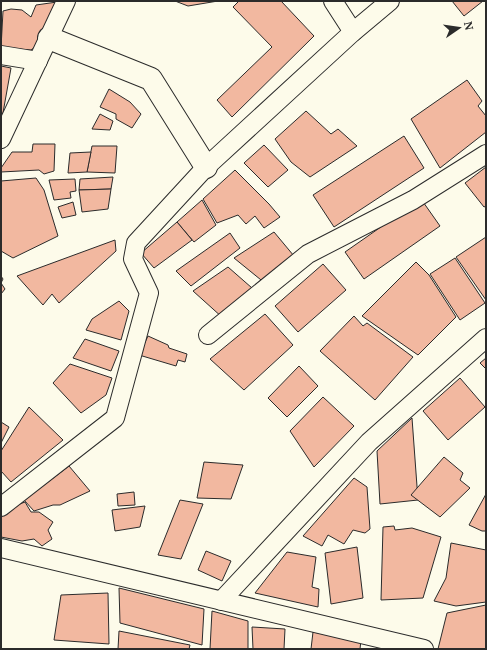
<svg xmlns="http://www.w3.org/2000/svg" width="487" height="650" viewBox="0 0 487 650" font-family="'Noto Serif',serif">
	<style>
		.building { fill: #f2b8a0; stroke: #2b2b2b }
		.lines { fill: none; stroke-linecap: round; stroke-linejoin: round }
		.street-casing { stroke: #2b2b2b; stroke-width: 20 }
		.secondary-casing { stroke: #2b2b2b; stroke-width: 24 }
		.street { stroke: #fdfbea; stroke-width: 18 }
		.secondary { stroke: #fdfbea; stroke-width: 22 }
	</style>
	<rect width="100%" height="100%" fill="#fdfbea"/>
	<g class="building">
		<polygon points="175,1 218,1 188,6"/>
		<polygon points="239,1 281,1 314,36 232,117 217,100 272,47 233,7"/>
		<polygon points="452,1 483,1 464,16"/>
		<polygon points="57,2 39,44 31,50 1,48 3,11 11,9 22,10 31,17 36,5"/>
		<polygon points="1,66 11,68 1,124"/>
		<polygon points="467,80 482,101 478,106 486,116 486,132 440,168 411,119"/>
		<polygon points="109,89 130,102 141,114 132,128 116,119 116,114 100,107"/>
		<polygon points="306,111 331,134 338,129 357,146 310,177 291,162 275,139"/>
		<polygon points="100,114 113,121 110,130 92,129"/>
		<polygon points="404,136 424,168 334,227 313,195"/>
		<polygon points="33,144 55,144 54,171 44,174 39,170 1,172 1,168 12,152 32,152"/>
		<polygon points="264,145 288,170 268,187 244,163"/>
		<polygon points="92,146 117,146 115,173 87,172"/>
		<polygon points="91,152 87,172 68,173 70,153"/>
		<polygon points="486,167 486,206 484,207 465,183"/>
		<polygon points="235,170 269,204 280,217 264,228 255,216 246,224 238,215 217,223 203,199"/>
		<polygon points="113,177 111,189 79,190 80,179"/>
		<polygon points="36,178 44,190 58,236 13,258 1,251 1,181"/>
		<polygon points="75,179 76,191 70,192 71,198 54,200 49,180"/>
		<polygon points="111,189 108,209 82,212 79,190"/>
		<polygon points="421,199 440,226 364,279 345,252"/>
		<polygon points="202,200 216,225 194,242 177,222"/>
		<polygon points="73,202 76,215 62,218 58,207"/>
		<polygon points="177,222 192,240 154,268 141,253"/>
		<polygon points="274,232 294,256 266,284 234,258"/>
		<polygon points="230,233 240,248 191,286 176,271"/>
		<polygon points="486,237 486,300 456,257"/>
		<polygon points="115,240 116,251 59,303 52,294 43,305 17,276"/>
		<polygon points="455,258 485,303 460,320 430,274"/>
		<polygon points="416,262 429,275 456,317 418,355 362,316"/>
		<polygon points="323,264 346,290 298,332 275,306"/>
		<polygon points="228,267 252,288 223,318 193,291"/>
		<polygon points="1,276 3,279 1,283 5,289 1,294"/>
		<polygon points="119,301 129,311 121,340 86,330 92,319"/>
		<polygon points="265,314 293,345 244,390 210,359"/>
		<polygon points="354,316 363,326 367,323 413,357 375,400 320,351"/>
		<polygon points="148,336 168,345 169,348 187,354 185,362 178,360 176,366 139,355"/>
		<polygon points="85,339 119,351 111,371 73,358"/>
		<polygon points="486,358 486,369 480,363"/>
		<polygon points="70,364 112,378 106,395 81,413 53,383"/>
		<polygon points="299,366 318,386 287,417 268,398"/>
		<polygon points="460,378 485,407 448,440 423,411"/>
		<polygon points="323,397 354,426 314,467 290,431"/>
		<polygon points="29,407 63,440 11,482 1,471 1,451"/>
		<polygon points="412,418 418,500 380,504 377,451"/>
		<polygon points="1,422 9,427 1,443"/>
		<polygon points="444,457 463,473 460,480 470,488 440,517 411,495"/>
		<polygon points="204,462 243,465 231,499 197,498"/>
		<polygon points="69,466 90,491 60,505 53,505 34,511 24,500"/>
		<polygon points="354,478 367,487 370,529 365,533 353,530 344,544 328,535 322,546 303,536"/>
		<polygon points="134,492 135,505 118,506 117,494"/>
		<polygon points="486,494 486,531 482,531 469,525"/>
		<polygon points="180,500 203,504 181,559 158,555"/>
		<polygon points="25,502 31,512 39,512 53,522 48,530 52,539 42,546 34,539 22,541 1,537 1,517 17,505"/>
		<polygon points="145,506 140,527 115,531 112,510"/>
		<polygon points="394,526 395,530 412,528 441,537 423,598 381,600 383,527"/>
		<polygon points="451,543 486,550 486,602 456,606 434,601 446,578"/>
		<polygon points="357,547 363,598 331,604 325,553"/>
		<polygon points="206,551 231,561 222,581 198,570"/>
		<polygon points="287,552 316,557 312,587 319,589 318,607 255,593"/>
		<polygon points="119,588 204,609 202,645 120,623"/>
		<polygon points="108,593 109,644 54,640 61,595"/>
		<polygon points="486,605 486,649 438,649 447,613"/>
		<polygon points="212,611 248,621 248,649 210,649"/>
		<polygon points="252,627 285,629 284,649 253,649"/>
		<polygon points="119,631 190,645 189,649 118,649"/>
		<polygon points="313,632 361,640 360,649 311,649"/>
	</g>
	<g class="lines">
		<g class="street-casing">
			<g id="street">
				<polyline points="333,1 353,32"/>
				<polyline points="1,55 38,61"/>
				<polyline points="1,139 66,1"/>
				<polyline points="208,335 308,254 413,200 486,154"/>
				<polyline points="1,507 115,418 149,293 133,259 136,243 206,167 353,32 390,1"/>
				<polyline points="1,548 424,649"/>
				<polyline points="221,601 369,442 486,338"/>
			</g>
		</g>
		<g class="secondary-casing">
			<polyline id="secondary" points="49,38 151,79 206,167"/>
		</g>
		<use href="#street" class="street"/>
		<use href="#secondary" class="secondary"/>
	</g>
	<rect width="487" height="650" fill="none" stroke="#2b2b2b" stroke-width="4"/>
	<g transform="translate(459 28) rotate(77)" stroke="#fdfbea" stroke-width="3" paint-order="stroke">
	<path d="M0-3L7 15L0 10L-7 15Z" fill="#2b2b2b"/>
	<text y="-6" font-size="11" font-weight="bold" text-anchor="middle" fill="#2b2b2b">N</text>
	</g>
</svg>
